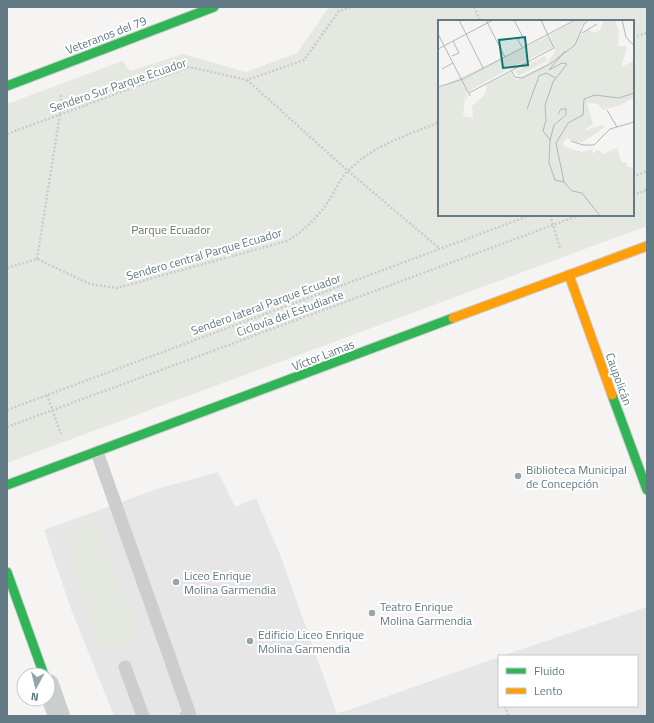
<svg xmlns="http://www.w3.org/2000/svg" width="654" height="723" viewBox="0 0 654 723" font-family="'Titillium Web',sans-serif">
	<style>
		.built { fill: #e5e6e5 }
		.green { fill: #e5e8e1; fill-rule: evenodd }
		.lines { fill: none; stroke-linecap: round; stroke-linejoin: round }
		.fast-casing { stroke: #ced1d2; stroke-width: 11 }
		.slow-casing { stroke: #ced1d2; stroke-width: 11 }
		.path { stroke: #cacbcc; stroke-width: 2.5; stroke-dasharray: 2 2; stroke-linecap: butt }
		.lane { stroke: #cccece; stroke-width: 13 }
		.street { stroke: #cccece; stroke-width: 22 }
		.fast { stroke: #30b455; stroke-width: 9 }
		.slow { stroke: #ff9f0a; stroke-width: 9 }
		.poi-dot { fill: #95a5ac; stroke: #fff; stroke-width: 1.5 }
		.labels { text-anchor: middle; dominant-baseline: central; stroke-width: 4; stroke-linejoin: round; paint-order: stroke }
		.street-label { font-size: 12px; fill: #627a85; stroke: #fff }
		.park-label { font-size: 12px; fill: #66775e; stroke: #fff }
		.poi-label { font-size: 12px; fill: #627a85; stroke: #fff; text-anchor: start }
		.inset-road { fill: none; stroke: #adb8bd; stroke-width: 1 }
		.view { fill: #0f766e; fill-opacity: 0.15; stroke: #0f766e; stroke-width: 2 }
		.inset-edge { fill: none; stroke: #627a85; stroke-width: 2 }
	</style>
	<rect width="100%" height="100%" fill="#f5f4f3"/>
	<polygon class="built" points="218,472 235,507 256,498 281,557 337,714 499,657 499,706 637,706 637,656 501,656 647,607 647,716 114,716 71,609 44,530 157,489"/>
	<g class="green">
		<path d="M 329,7 L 647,7 L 647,226 L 7,463 L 7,104 L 122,61 L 130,71 L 183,54 L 246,72 L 297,53 ZM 439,21 L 633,21 L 633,215 L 439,215 Z"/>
		<polygon points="97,520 141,638 99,653 82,603 63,533"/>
	</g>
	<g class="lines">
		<g class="fast-casing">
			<g id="fast">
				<polyline points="7,86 214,7"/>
				<polyline points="612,395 647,490"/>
				<polyline points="7,485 453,318"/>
				<polyline points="7,572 44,675"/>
			</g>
		</g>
		<g class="slow-casing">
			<g id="slow">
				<polyline points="569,275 612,395"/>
				<polyline points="453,318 647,246"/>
			</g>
		</g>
		<g class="path">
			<polyline points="474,7 480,21"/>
			<polyline points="633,37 647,33"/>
			<polyline points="247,80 348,171 439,248"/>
			<polyline points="7,134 189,67 247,80 304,60 339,11 351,7"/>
			<polyline points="633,177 647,171"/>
			<polyline points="633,195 647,190"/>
			<polyline points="550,215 560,248"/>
			<polyline points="37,259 60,114 61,95"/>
			<path d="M 7,268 L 37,259 L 90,284 L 117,288 L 287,241 C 304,231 319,216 330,199 C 336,189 340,179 348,171 C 376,143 405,137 439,122"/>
			<polyline points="47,395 61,434"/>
			<polyline points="7,410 531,215"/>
			<polyline points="7,427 580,215"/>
			<polyline points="505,706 508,716"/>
		</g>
		<g class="lane">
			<polyline points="97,452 190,715 186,716"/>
			<polyline points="125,667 143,716"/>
		</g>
		<polyline class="street" points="48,685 59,716"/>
		<use href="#fast" class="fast"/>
		<use href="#slow" class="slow"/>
	</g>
	<g class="poi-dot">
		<circle cx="518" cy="476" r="4"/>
		<circle cx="176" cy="582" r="4"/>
		<circle cx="372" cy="613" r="4"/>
		<circle cx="250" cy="641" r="4"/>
	</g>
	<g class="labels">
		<g class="street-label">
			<text transform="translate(106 35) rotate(-21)">Veteranos del 79</text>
			<text transform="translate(118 85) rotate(-19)">Sendero Sur Parque Ecuador</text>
			<text transform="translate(204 254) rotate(-16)">Sendero central Parque Ecuador</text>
			<text transform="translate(266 304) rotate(-20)">Sendero lateral Parque Ecuador</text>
			<text transform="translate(290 313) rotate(-20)">Ciclovía del Estudiante</text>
			<text transform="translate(323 355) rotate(-21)">Víctor Lamas</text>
			<text transform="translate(619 379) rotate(70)">Caupolicán</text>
		</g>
		<g class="park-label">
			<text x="171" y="229">Parque Ecuador</text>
		</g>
		<g class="poi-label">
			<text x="526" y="469">Biblioteca Municipal<tspan x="526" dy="14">de Concepción</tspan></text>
			<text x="184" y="575">Liceo Enrique<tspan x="184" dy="14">Molina Garmendia</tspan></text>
			<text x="380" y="606">Teatro Enrique<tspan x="380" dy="14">Molina Garmendia</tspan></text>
			<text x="258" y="634">Edificio Liceo Enrique<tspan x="258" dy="14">Molina Garmendia</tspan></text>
		</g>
	</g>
	<g transform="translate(438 20)">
		<rect width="196" height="196" fill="#f5f4f3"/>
		<path d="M 138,0 L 148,0 L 142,8 L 144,15 L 151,9 L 155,13 L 162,10 L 166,0 L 177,0 L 181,11 L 180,26 L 188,26 L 189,28 L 184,44 L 185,46 L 196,41 L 196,77 L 183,85 L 165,90 L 160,84 L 149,83 L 155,104 L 145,111 L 164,105 L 167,107 L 145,122 L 137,122 L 129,118 L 125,123 L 127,127 L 144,132 L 155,129 L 153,134 L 160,130 L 165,134 L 179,128 L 184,143 L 189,142 L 189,146 L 196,148 L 196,196 L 0,196 L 0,68 L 110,16 L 116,27 L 79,44 L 28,73 L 30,78 L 27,79 L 25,96 L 35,98 L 34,86 L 47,74 L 49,64 L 73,52 L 78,60 L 108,44 L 117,32 L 112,15 ZM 107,36 L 109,41 L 80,56 L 77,51 Z" fill="#e5e8e1"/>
		<path class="inset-road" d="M 21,0 L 45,48M 48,0 L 67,37M 76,0 L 89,25M 184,0 L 188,17 L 196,26M 144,13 L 159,4M 0,14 L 32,76M 82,19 L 79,18 L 84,27M 0,29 L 55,0M 14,36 L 21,33 L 15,21M 4,49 L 15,43M 73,50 L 77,57 L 84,58 L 112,44 L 137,25 L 146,4 L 151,0M 0,67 L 25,59 L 137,0M 31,73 L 116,28 L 103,0M 89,89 L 101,56 L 108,53 L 118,58M 169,90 L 179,107M 112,120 L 105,111 L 108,100 L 107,85 L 115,62 L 129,44 L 124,43 L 111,50 L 127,31M 112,120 L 111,143 L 117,160 L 126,162 L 134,171 L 144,173 L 162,196M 112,120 L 116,105 L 128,95 L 128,89 L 123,89 L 120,94M 133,121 L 145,125 L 156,125 L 172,109 L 196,102M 126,162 L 118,123 L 130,103 L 145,95 L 146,79 L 157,75 L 181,78 L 196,73"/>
		<path class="view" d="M 87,17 L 90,45 L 65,48 L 61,20 Z"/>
		<rect width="196" height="196" class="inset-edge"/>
	</g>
	<rect width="654" height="723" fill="none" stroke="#627a85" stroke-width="16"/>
	<rect x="498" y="655" width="140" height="52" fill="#ffffff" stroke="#c0cace"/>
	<rect x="506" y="668" width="20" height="6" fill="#30b455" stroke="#c0cace"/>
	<text x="534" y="675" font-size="12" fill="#627a85">Fluido</text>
	<rect x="506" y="688" width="20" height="6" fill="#ff9f0a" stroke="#c0cace"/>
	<text x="534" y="695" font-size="12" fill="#627a85">Lento</text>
	<g transform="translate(36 687) rotate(187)"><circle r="19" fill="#ffffff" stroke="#c0cace"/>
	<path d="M0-3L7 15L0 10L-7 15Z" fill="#95a5ac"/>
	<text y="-6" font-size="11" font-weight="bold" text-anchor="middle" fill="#627a85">N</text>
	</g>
</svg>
